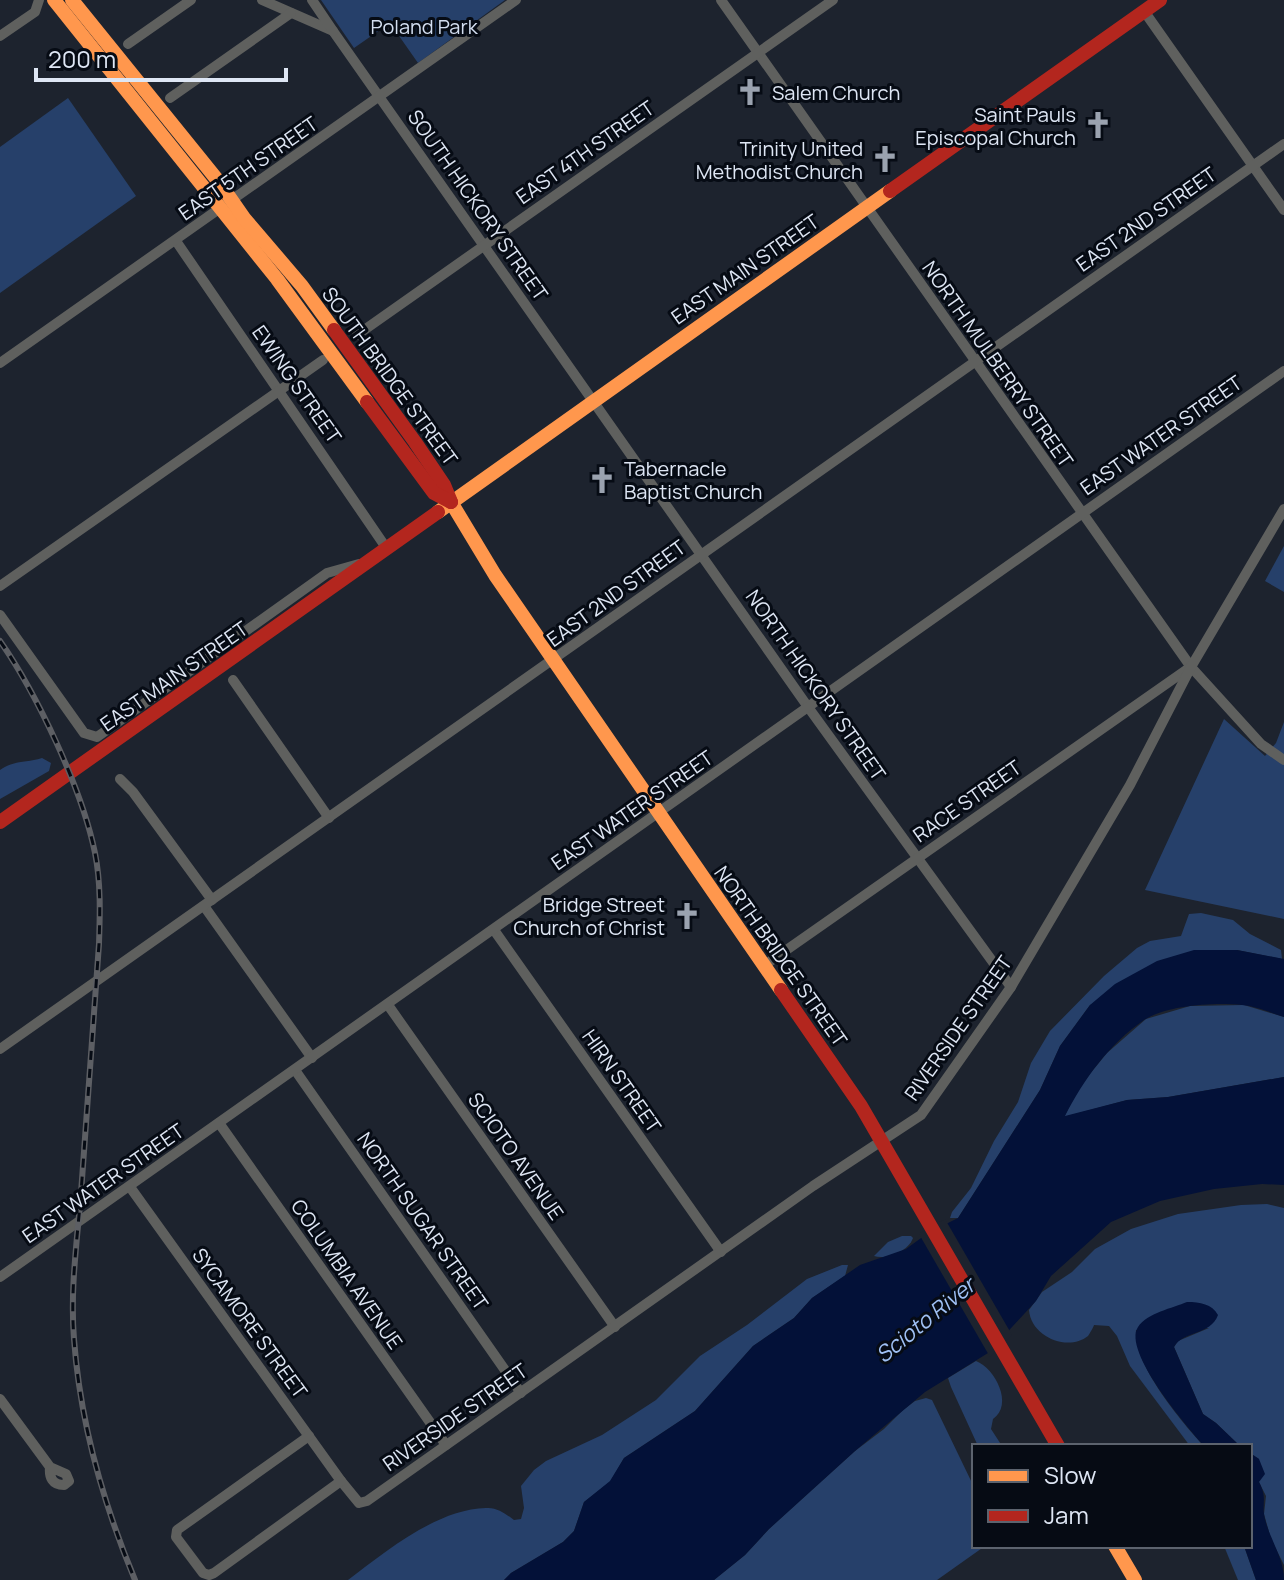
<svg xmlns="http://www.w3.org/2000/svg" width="1284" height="1580" viewBox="0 0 1284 1580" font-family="Manrope,sans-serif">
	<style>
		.green { fill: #26406a }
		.water { fill: #031138 }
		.pier { fill: #1d232e }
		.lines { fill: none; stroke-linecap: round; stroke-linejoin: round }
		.street { stroke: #5f605e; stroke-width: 10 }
		.slow { stroke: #ff974d; stroke-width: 14 }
		.jam { stroke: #b3261e; stroke-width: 14 }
		.rail-casing { stroke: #5d5f64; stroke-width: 6 }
		.rail { stroke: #060b14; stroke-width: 3; stroke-dasharray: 9; stroke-linecap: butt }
		.labels { text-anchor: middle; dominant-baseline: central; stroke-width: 6; stroke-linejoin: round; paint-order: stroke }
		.park-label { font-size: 20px; fill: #d3def0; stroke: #060b14 }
		.poi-label { font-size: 20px; fill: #dee6f4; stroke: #060b14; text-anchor: end }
		.street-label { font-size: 20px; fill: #dee6f4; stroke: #060b14 }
		.water-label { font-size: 22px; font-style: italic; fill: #9fc0f4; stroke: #060b14 }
	</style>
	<rect width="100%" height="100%" fill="#1d232e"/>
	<g class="green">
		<polygon points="321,0 505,0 418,63 390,23 354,48"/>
		<polygon points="68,98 136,196 0,293 0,147"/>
		<polygon points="1284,546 1284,592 1265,581"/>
		<polygon points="1224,719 1265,756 1276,743 1284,722 1284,919 1145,890"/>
		<path d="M 42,758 L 51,763 L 49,771 L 0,799 L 0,770 C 14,760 26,763 42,758 Z"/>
		<polygon points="1201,913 1233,920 1250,934 1281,950 1282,959 1237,950 1090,1005 1060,1046 1040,1090 958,1218 950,1218 952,1212 971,1188 994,1141 1018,1102 1031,1063 1050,1031 1104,976 1137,948 1150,941 1181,936 1189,914"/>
		<polygon points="1244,1005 1284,1017 1284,1077 1168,1097 1127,1100 1064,1117 1080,1086 1107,1053 1146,1019 1190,1006"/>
		<path d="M 1267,1204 L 1284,1208 L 1284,1565 L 1271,1539 L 1264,1514 L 1266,1496 L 1259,1482 L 1259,1459 L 1250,1453 L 1250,1446 L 1240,1446 L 1216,1423 L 1203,1414 L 1174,1347 L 1178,1341 L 1209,1328 L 1136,1330 C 1133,1364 1181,1421 1204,1446 L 1190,1446 L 1130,1366 L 1117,1336 L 1109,1326 L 1094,1325 C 1094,1326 1089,1335 1088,1336 C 1068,1352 1031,1337 1029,1310 L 1042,1292 L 1072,1272 L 1095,1249 L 1131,1229 L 1178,1214 L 1241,1205 Z"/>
		<path d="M 902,1236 L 911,1236 L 913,1238 C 908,1252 886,1260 874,1256 L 888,1242 Z"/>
		<path d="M 842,1265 L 848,1265 L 845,1276 L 812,1298 L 794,1318 L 753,1346 L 695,1411 L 624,1458 L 610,1482 L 584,1502 L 574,1531 L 563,1542 L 511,1573 L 504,1580 L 348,1580 C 385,1552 437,1509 486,1508 C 497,1507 506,1514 514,1520 L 521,1519 L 524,1508 L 521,1486 L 534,1470 L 546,1461 L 602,1435 L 656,1400 L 700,1356 L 747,1325 L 807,1279 Z"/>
		<path d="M 976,1361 C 995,1368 1014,1405 993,1419 L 991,1429 L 1002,1446 L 978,1446 L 951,1387 L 948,1378 Z"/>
		<polygon points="926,1398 932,1400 974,1487 974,1546 985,1546 937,1580 714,1580 745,1555 769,1529 855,1451 884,1429 903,1410 915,1401"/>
		<polygon points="1224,1546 1244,1546 1256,1580 1238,1580"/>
	</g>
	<g class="water">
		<path d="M 1194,950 L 1237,950 L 1284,959 L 1284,1017 C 1271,1013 1256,1006 1242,1005 C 1215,1002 1167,1005 1144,1020 C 1109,1044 1084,1079 1065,1116 L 1127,1100 L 1168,1097 L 1284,1077 L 1284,1185 L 1262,1184 L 1214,1189 L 1160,1201 L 1111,1222 L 1051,1276 L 1036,1301 L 988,1353 L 925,1392 L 855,1451 L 769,1529 L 745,1555 L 714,1580 L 504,1580 L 511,1573 L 563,1542 L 574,1531 L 584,1502 L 610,1481 L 624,1458 L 695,1411 L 753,1346 L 794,1318 L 812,1298 L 860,1265 L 906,1249 L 928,1233 L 958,1218 L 1040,1090 L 1060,1046 L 1090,1005 L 1115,984 L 1157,961 Z"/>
		<path d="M 1187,1302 C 1200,1302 1212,1304 1218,1315 C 1210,1336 1184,1330 1174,1347 L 1203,1414 L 1216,1423 L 1240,1446 L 1204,1446 C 1187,1427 1122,1351 1138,1327 C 1147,1313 1173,1308 1187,1302 Z"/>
		<path d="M 1250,1453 L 1259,1459 L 1265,1474 L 1259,1482 C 1268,1499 1261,1503 1265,1519 C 1270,1540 1284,1558 1284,1580 L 1256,1580 L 1244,1546 L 1250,1546 Z"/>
	</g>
	<polygon class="pier" points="945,1219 1012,1335 990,1357 919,1234"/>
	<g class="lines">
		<g class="street">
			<polyline points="262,0 333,31 808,707 1011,987"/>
			<polyline points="312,0 333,31"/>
			<polyline points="721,0 1191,667 1261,744 1284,760"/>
			<polyline points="1144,11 1284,210"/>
			<polyline points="0,36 35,12 39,0"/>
			<polyline points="128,44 191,0"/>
			<polyline points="170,98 291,13"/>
			<polyline points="176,241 387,549"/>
			<polyline points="357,335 833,0"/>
			<polyline points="0,363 516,0"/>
			<polyline points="0,586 323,360"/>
			<polyline points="0,615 84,733 97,737 327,573 359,564"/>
			<polyline points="233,680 329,818"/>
			<polyline points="120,779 133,792 212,900"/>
			<polyline points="204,906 312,1058"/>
			<polyline points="494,930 721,1252"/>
			<polyline points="765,965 1189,668"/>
			<polyline points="388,1005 615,1327"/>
			<polyline points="0,1049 1284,144"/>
			<polyline points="295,1070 521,1393"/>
			<polyline points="219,1123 446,1445"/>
			<polyline points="130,1187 341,1481 359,1503 367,1501 813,1186 921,1115 1011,987 1130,785 1191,667 1284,509"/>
			<polyline points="0,1277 1284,371"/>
			<path d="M 0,1399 L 50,1467 C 49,1477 52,1485 64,1485 L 69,1481 L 66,1474 L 50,1467"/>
			<polyline points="309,1436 177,1530 176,1537 203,1573 209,1575 214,1573 341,1481"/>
		</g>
		<g class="slow">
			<polyline points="54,0 277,279 367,402"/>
			<polyline points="72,0 219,182 244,218 302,286 334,330"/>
			<polyline points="451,502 495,575 781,990"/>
			<polyline points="438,512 890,191"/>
			<polyline points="1115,1546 1135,1580"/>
		</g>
		<g class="jam">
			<polyline points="890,191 1160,0"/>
			<polyline points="334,330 415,442 444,485 451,502"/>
			<polyline points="367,402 434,493 451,502"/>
			<polyline points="0,822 438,512"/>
			<polyline points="781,990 861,1106 1058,1446"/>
		</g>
		<g class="rail-casing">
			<path id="rail" d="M 0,641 C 37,694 82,789 95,853 C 101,883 100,914 99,944 C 93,1027 87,1110 81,1193 C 77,1242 70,1290 74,1339 C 80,1422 103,1503 135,1580"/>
		</g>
		<use href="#rail" class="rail"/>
	</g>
	<defs>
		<g id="church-bare" transform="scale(2.16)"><path d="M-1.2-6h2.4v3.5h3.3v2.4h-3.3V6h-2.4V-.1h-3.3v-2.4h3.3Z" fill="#9aa2af" stroke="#060b14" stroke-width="2.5" paint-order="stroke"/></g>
	</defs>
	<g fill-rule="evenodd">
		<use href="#church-bare" x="750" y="92"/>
		<use href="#church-bare" x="1098" y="125"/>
		<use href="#church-bare" x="885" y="159"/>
		<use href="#church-bare" x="602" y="480"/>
		<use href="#church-bare" x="687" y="916"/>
	</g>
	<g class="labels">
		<g class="park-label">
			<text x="424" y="26">Poland Park</text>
		</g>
		<g class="poi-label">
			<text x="772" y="92" text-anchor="start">Salem Church</text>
			<text x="1076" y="114">Saint Pauls<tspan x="1076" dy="23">Episcopal Church</tspan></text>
			<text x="863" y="148">Trinity United<tspan x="863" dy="23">Methodist Church</tspan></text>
			<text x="624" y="468" text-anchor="start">Tabernacle<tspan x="624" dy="23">Baptist Church</tspan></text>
			<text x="665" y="904">Bridge Street<tspan x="665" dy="23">Church of Christ</tspan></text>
		</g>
		<g class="street-label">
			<text transform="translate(585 152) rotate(-35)">EAST 4TH STREET</text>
			<text transform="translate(248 168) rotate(-35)">EAST 5TH STREET</text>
			<text transform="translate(478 205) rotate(55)">SOUTH HICKORY STREET</text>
			<text transform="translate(1146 219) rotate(-35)">EAST 2ND STREET</text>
			<text transform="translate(745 269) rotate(-35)">EAST MAIN STREET</text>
			<text transform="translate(998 364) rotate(55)">NORTH MULBERRY STREET</text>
			<text transform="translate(390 376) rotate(54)">SOUTH BRIDGE STREET</text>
			<text transform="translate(297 384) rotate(55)">EWING STREET</text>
			<text transform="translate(1161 435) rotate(-35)">EAST WATER STREET</text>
			<text transform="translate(616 593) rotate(-36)">EAST 2ND STREET</text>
			<text transform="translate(174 676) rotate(-35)">EAST MAIN STREET</text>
			<text transform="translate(816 685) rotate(55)">NORTH HICKORY STREET</text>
			<text transform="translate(967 801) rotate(-35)">RACE STREET</text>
			<text transform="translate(632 810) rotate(-35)">EAST WATER STREET</text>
			<text transform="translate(781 956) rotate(55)">NORTH BRIDGE STREET</text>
			<text transform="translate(958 1028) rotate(-55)">RIVERSIDE STREET</text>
			<text transform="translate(622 1081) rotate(55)">HIRN STREET</text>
			<text transform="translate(516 1156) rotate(55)">SCIOTO AVENUE</text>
			<text transform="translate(103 1183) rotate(-35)">EAST WATER STREET</text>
			<text transform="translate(423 1221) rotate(55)">NORTH SUGAR STREET</text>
			<text transform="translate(347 1274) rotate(55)">COLUMBIA AVENUE</text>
			<text transform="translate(250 1323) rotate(54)">SYCAMORE STREET</text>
			<text transform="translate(455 1417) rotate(-35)">RIVERSIDE STREET</text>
		</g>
		<g class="water-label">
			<text transform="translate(925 1320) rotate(-39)">Scioto River</text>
		</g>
	</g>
	<rect x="972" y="1444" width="280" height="104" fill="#060b14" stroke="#5c636e" stroke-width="2"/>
	<rect x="988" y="1470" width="40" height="12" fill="#ff974d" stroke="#5c636e" stroke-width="2"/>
	<text x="1044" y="1484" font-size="24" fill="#dee6f4">Slow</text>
	<rect x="988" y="1510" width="40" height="12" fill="#b3261e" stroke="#5c636e" stroke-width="2"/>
	<text x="1044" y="1524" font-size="24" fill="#dee6f4">Jam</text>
	<path d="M36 68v12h250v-12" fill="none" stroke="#dee6f4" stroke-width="4"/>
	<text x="48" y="68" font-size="24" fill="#dee6f4" stroke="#060b14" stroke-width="6" paint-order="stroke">200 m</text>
</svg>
